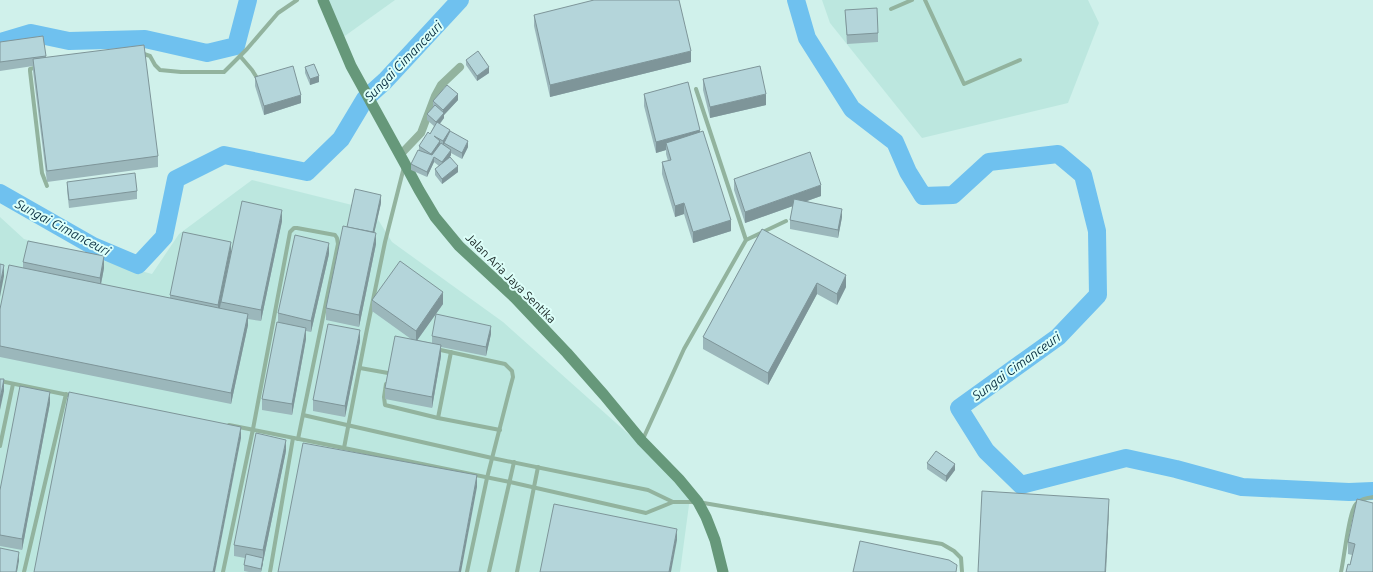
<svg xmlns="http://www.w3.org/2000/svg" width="1373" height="572" viewBox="0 0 1373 572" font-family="Ubuntu,sans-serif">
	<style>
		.built { fill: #bce7df }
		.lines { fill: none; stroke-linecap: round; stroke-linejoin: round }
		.river { stroke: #6fc1ef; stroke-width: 18 }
		.lane { stroke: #92b39e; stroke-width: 4 }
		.street { stroke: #92b39e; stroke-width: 8 }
		.secondary { stroke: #66987a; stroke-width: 11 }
		.wall { fill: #9bb7bb }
		.shaded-wall { fill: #7e9599 }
		.building { fill: #b4d5da; stroke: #7e9599 }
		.labels { text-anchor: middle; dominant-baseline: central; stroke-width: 4; stroke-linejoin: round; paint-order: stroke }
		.street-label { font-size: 12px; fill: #1a2725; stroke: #ddfff9 }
		.water-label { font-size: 13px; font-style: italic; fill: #082e41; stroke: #ddfff9 }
	</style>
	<rect width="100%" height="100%" fill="#d0f1eb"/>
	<g class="built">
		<polygon points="327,0 395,0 342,38"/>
		<polygon points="822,0 1088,0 1099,23 1068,103 922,138 830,23"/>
		<polygon points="252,180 372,210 392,242 503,322 691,490 680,572 0,572 0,217 24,239 152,274 179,234"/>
	</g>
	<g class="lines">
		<g class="river">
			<polyline points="796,0 807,38 852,109 895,142 908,172 923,196 953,195 989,162 1058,154 1083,175 1097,231 1098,295 1058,337 959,408 986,451 1021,485 1126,458 1176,469 1242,487 1349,492 1373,491"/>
			<polyline points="0,42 31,33 69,41 145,39 207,53 236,46 248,0"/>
			<polyline points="0,193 93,246 138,265 164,237 176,179 224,155 307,172 341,139 365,99 385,81 460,0"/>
		</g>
		<g class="lane">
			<polyline points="925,0 964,84 1020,60"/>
			<polyline points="891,9 912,0"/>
			<polyline points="139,54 144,54 150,56 155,65 160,70 181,72 224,72 247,49 278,13 297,0"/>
			<polyline points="240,56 252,70 259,81"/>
			<polyline points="38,67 30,69 30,71 42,173 47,186"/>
			<polyline points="696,89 746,240"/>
			<polyline points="404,167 385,242 366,334 344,448 510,482 646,513 673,502 698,502 942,544 954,551 961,558 962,572"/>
			<polyline points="436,349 505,364 512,371 513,377 510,388 487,478 467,572"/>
			<polyline points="360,368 388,373"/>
			<polyline points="0,381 73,396"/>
			<polyline points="386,384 384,397 385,405 438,418 500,430"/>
			<polyline points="303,415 492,458 648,490 673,502"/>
			<polyline points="438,418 451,352"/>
			<polyline points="229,425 344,448"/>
			<polyline points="643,439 684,349 746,240 786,221"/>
			<polyline points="0,446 13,384"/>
			<polyline points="24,572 66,394"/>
			<polyline points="223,572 253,429 290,232 294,228 297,228 335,235 337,238 338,244 298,439"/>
			<polyline points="270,572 293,438"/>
			<polyline points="489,572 514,462"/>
			<polyline points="517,572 538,467"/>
			<path d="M 1341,572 C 1344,559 1349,511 1356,504 C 1360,499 1367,498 1373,497"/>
		</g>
		<polyline class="street" points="400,155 421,133 435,96 441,85 460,67"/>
		<polyline class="secondary" points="323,0 351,66 405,164 419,190 435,217 459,246 515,298 567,353 604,395 642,441 679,479 698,502 706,517 715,540 723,572"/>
	</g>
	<g class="wall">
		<polygon points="845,10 878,33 878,42 847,44"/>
		<polygon points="534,15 691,62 550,97 534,26"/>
		<polygon points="0,42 46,56 46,58 158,156 158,167 47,182 33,71 33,66 0,71"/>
		<polygon points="466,60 489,73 477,81 466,65"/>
		<polygon points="305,67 319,82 310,85 305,73"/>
		<polygon points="255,77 301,103 264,115 255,86"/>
		<polygon points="703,79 766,105 710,118 703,90"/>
		<polygon points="644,94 700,132 731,231 693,243 684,214 675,217 662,174 662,162 668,161 666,154 666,150 656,153 644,106"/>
		<polygon points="458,100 444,115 444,118 440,124 468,147 462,159 451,153 451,155 450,157 458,172 442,184 435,175 435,169 439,166 434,162 427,177 411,170 411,164 419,150 419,146 430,134 434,126 427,120 427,114 433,107 433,101"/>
		<polygon points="734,179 821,196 807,201 842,217 838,238 790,229 790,220 793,206 745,223 734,190"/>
		<polygon points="67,182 137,191 137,199 69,208 67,190"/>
		<polygon points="381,203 374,233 376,244 359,327 326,320 326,308 347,227"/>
		<polygon points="282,221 261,321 248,319 248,325 231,404 0,357 0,309 23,268 23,262 104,268 101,284 170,298 170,295 231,253"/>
		<polygon points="762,229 846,287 837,305 817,294 768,385 703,349 703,337"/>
		<polygon points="329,254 311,332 306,331 306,339 292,415 262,410 262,399 278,322 278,313"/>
		<polygon points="372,300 443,304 417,340 432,343 432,336 491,334 486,356 441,347 441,356 432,408 385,399 385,388 411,339 372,311"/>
		<polygon points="360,341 345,417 313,411 313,400"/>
		<polygon points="50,403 22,550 0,546 0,490"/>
		<polygon points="286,451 261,572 249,572 244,571 244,565 245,558 234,556 234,545"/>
		<polygon points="927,463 955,470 946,482 927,469"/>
		<polygon points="1373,503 1350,565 1352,555 1348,554 1348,542"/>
	</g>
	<g class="shaded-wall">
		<polygon points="691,51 691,62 550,97 550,85"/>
		<polygon points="489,67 489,73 477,81 477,76"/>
		<polygon points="319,76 319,82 310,85 310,79"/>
		<polygon points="458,94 458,100 444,115 444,118 436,128 436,122 443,114 443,110"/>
		<polygon points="766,94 766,105 710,118 710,107"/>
		<polygon points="301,95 301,103 264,115 264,106"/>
		<polygon points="450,130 450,136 444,143 444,146 443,147 443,141"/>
		<polygon points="700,130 700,141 666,143 666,150 656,153 656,142"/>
		<polygon points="440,141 440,147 431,160 431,154"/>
		<polygon points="468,141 468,147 462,159 462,153"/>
		<polygon points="451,150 451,155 442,168 442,162"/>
		<polygon points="434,157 434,162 427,177 427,172"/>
		<polygon points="458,166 458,172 442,184 442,179"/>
		<polygon points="821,185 821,196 745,223 745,212"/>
		<polygon points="381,195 381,203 372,243 372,235"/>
		<polygon points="684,203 684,214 675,217 675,206"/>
		<polygon points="842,209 842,217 838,238 838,230"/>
		<polygon points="282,210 282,221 261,321 261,310"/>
		<polygon points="731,220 731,231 693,243 693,232"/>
		<polygon points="376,233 376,244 359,327 359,315"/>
		<polygon points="231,242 231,253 218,317 218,305"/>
		<polygon points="329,243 329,254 311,332 311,321"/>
		<polygon points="104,256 104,268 100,289 100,278"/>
		<polygon points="4,265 4,276 0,297 0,285"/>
		<polygon points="846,275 846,287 837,305 837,294"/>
		<polygon points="817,283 817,294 768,385 768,373"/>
		<polygon points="443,292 443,304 416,342 416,331"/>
		<polygon points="248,314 248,325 231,404 231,393"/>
		<polygon points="491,326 491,334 486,356 486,347"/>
		<polygon points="306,328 306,339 292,415 292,404"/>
		<polygon points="360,330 360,341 345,417 345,406"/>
		<polygon points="441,345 441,356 432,408 432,397"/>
		<polygon points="4,379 4,391 0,410 0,399"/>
		<polygon points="50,392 50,403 22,550 22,539"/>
		<polygon points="241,427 241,438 215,572 213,572"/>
		<polygon points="286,440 286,451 263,562 263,550"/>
		<polygon points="955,464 955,470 946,482 946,476"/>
		<polygon points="477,475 477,487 461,572 459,572"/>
		<polygon points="1109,499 1109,511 1106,572 1105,572"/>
		<polygon points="677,529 677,540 671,572 669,572"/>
		<polygon points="19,552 19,561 17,572 16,572"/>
		<polygon points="263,558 263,564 261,572 261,569"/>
	</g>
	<g class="building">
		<polygon points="594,0 679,0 691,51 550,85 534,15"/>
		<polygon points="877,8 878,33 847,35 845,10"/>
		<polygon points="43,36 46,56 0,62 0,42"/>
		<polygon points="144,45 158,156 47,171 33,59"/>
		<polygon points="478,51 489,67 477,76 466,60"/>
		<polygon points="314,64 319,76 310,79 305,67"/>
		<polygon points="293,66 301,95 264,106 255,77"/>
		<polygon points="760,66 766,94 710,107 703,79"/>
		<polygon points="688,82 700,130 656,142 644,94"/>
		<polygon points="447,85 458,94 443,110 433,101"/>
		<polygon points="435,105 444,113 436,122 427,114"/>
		<polygon points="437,122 450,130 443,141 434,136 440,141 431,154 419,146 428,132 430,134"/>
		<polygon points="450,131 468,141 462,153 444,143"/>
		<polygon points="703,131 731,220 693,232 684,203 675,206 662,162 671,160 666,143"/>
		<polygon points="441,143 451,150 442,162 434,157 427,172 411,164 418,150 432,155"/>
		<polygon points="810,152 821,185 745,212 734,179"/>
		<polygon points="450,157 458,166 442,179 435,169"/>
		<polygon points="135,173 137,191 69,200 67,182"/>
		<polygon points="355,189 381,195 373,232 347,227"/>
		<polygon points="794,199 842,209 838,230 790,220"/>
		<polygon points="242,201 282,210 261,310 221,302"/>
		<polygon points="343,226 376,233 359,315 326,308"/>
		<polygon points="762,229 846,275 837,294 817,283 768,373 703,337"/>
		<polygon points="183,232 231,242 218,305 170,295"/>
		<polygon points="295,235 329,243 311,321 278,313"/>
		<polygon points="28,241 104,256 100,278 23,262"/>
		<polygon points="400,261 443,292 416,331 372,300"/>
		<polygon points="0,264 4,265 0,285"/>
		<polygon points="9,265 248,314 231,393 0,346 0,309"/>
		<polygon points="436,314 491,326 486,347 432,336"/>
		<polygon points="277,322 306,328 292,404 262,399"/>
		<polygon points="328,324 360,330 345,406 313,400"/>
		<polygon points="395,336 441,345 432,397 385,388"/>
		<polygon points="0,379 4,379 0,399"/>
		<polygon points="20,386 50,392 22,539 0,535 0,490"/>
		<polygon points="69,392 241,427 213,572 34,572"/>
		<polygon points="256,433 286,440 263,550 234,545"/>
		<polygon points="303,443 477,475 459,572 278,572"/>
		<polygon points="936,451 955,464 946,476 927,463"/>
		<polygon points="982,491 1109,499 1105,572 978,572"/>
		<polygon points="1357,499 1373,503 1373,572 1346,572 1348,564 1350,565 1355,544 1348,542"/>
		<polygon points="554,504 677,529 669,572 540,572"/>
		<polygon points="860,541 949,560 957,565 956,572 853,572"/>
		<polygon points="0,548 19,552 16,572 0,572"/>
		<polygon points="246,554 263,558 261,569 244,565"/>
	</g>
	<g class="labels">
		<g class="street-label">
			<text transform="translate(511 278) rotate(45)">Jalan Aria Jaya Sentika</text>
		</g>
		<g class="water-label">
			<text transform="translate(403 61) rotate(-46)">Sungai Cimanceuri</text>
			<text transform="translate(63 227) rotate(28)">Sungai Cimanceuri</text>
			<text transform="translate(1016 366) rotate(-36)">Sungai Cimanceuri</text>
		</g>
	</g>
</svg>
